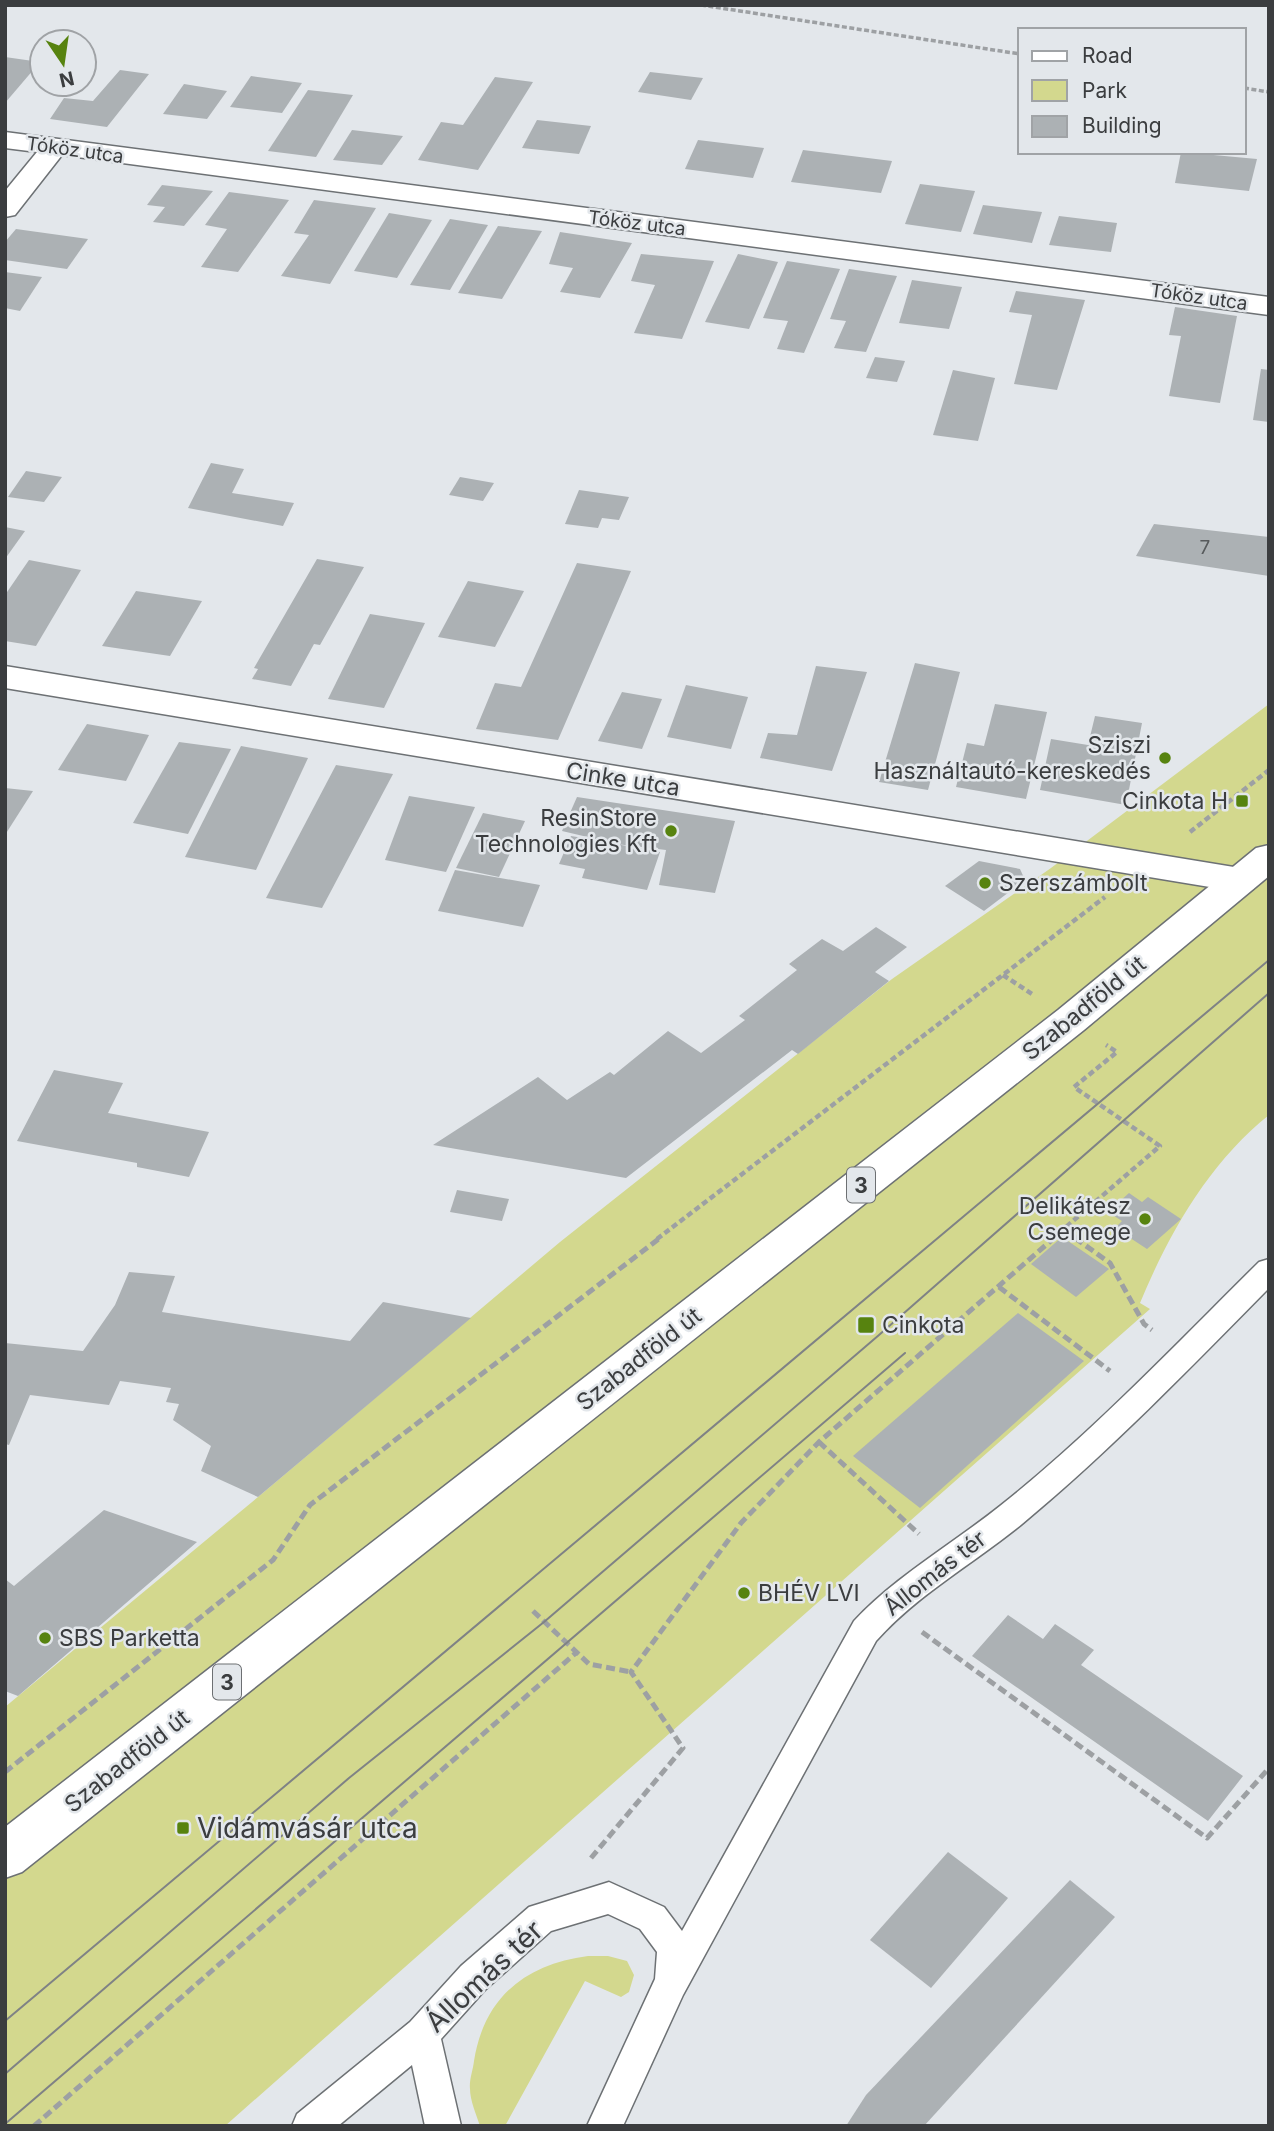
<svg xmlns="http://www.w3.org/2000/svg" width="1274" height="2131" viewBox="0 0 1274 2131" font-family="Inter,sans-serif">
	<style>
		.green { fill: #d3d88e }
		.building { fill: #acb1b4 }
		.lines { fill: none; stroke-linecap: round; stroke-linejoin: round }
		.lane-casing { stroke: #6d7174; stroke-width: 3 }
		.street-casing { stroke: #6d7174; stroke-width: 3 }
		.primary-casing { stroke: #6d7174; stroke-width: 3 }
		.path-far2 { stroke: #9da0a3; stroke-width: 3.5; stroke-dasharray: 5 2.5; stroke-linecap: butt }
		.path-far1 { stroke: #9da0a3; stroke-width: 4.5; stroke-dasharray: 6 3.5; stroke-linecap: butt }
		.path { stroke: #9da0a3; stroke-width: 5; stroke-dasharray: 9 4.5; stroke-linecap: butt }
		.lane { fill: #fff; fill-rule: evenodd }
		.street { fill: #fff; fill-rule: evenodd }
		.primary { fill: #fff; fill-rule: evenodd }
		.tram { stroke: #7f8285; stroke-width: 2 }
		.poi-dot { fill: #57830f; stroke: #e3e7eb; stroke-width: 2.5 }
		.labels { text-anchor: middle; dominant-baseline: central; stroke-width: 5; stroke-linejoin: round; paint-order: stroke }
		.far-street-label { font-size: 19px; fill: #3b3d3f; stroke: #e3e7eb }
		.number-label { font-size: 19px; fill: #575a5c }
		.shield { fill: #e3e7eb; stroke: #6d7073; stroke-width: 2 }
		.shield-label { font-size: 21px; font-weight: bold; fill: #3b3d3f }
		.poi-label { font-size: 23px; fill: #3b3d3f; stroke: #e3e7eb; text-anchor: end }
		.street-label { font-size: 23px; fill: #3b3d3f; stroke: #e3e7eb }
		.near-poi-label { font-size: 28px; fill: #3b3d3f; stroke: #e3e7eb; text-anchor: start }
		.near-street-label { font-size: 28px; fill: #3b3d3f; stroke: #e3e7eb }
	</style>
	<rect width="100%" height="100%" fill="#e3e7eb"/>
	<g class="green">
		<path d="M 1269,704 L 1269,1115 C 1209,1163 1169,1233 1140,1303 L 1150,1309 L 225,2126 L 5,2126 L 5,1707 L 258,1497 L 560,1242 L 892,979 L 1051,868 Z"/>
		<path d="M 588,1956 L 608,1956 L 627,1961 L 634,1975 L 629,1992 L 621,1997 L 585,1981 L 505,2126 L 480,2126 C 476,2114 470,2100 470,2089 C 469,2080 473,2070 474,2061 C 484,1997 526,1964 588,1956 Z"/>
	</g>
	<g class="building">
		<polygon points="5,57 40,62 5,103"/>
		<polygon points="120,70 149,74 107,127 50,119 64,98 93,101"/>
		<polygon points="650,72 703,78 691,100 638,92"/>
		<polygon points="251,76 302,83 282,113 230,107"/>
		<polygon points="495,77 533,82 478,170 418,160 441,122 463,125"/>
		<polygon points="184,84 227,91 207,119 163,114"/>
		<polygon points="308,90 353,95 316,157 268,151"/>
		<polygon points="537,120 591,126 579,154 522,148"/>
		<polygon points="352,130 403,136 382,165 333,160"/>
		<polygon points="698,140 764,148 753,178 685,169"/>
		<polygon points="803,150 892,161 881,193 791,182"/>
		<polygon points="1181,152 1257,159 1249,191 1175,183"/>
		<polygon points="920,184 975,191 961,232 905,224"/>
		<polygon points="162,185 213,191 184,226 153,222 165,207 147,205"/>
		<polygon points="229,192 289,200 238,272 201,267 227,229 205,225"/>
		<polygon points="314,200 376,208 330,284 281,276 309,235 294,233"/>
		<polygon points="983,205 1042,212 1032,243 973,234"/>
		<polygon points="389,213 432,220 397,278 354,271"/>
		<polygon points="1059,216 1117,223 1111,252 1049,245"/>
		<polygon points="450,219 488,225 450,290 410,285"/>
		<polygon points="498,226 542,231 502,299 458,293"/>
		<polygon points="16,229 88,239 67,269 5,260 5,242"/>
		<polygon points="560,232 632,243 600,298 560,292 573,268 549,264"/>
		<polygon points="641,254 714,261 682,339 634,333 655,285 631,281"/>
		<polygon points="738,254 778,262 749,329 705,322"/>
		<polygon points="787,261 840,269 804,353 777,349 788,321 763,318"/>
		<polygon points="849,269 897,276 866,352 834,348 846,321 830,319"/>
		<polygon points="5,272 42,277 20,311 5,308"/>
		<polygon points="912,280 962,287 949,329 899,323"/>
		<polygon points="1016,291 1085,300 1057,390 1014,384 1032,315 1009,312"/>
		<polygon points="1175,307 1237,316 1220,403 1169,396 1181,336 1169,335"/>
		<polygon points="875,357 905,361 897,382 866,378"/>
		<polygon points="1261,369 1269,370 1269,422 1253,420"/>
		<polygon points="953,370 995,378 978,441 933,435"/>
		<polygon points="211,463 244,469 232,493 294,503 283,526 188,508"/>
		<polygon points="26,471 62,477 44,502 8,497"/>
		<polygon points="460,477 494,483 483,501 449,495"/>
		<polygon points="579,490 629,497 619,520 602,518 598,528 565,524"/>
		<polygon points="1154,524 1269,537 1269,576 1136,556"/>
		<polygon points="5,527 25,531 5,559"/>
		<polygon points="317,559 364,567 320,645 314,644 291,686 252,679 258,669 254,668"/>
		<polygon points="29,560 81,570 36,646 5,641 5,595"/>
		<polygon points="577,563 631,571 558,740 476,729 495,683 521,687"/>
		<polygon points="468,581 524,591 495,647 438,637"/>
		<polygon points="136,591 202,601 170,656 102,646"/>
		<polygon points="370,614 425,623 384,708 328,699"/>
		<polygon points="915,663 960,672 928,790 879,782"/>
		<polygon points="816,666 867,672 832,771 760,758 768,733 797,735"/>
		<polygon points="686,685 748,697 731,749 667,737"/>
		<polygon points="622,692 662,699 642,749 598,741"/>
		<polygon points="995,704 1047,712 1026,799 956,787 967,743 984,746"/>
		<polygon points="1095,716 1142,723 1126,805 1040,790 1051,739 1088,745"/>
		<polygon points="87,724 149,735 126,781 58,770"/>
		<polygon points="179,742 231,749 188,834 133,823"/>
		<polygon points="241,746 308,758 256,870 185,857"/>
		<polygon points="336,765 393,774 322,908 266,898"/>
		<polygon points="5,788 33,791 5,835"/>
		<polygon points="409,796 475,807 446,872 385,860"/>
		<polygon points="577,797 735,821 715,893 659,885 666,850 616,844 660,852 647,890 582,878 585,869 559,864 571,836 613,843 562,831"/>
		<polygon points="483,813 525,821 499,877 456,868"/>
		<polygon points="979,861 1020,869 1025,880 984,911 945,886"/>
		<polygon points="455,870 540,885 523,927 438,911"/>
		<polygon points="876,927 907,947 875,972 889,981 798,1054 792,1050 626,1178 433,1145 538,1077 567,1100 610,1072 614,1075 668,1031 701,1053 745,1020 739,1016 797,970 789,964 822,939 843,951"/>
		<polygon points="54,1070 123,1083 108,1113 209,1132 189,1177 137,1167 137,1163 17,1141"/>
		<polygon points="457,1190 509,1199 502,1221 450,1212"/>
		<polygon points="1129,1193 1142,1202 1148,1197 1181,1219 1147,1249 1115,1228 1122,1221 1108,1212"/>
		<polygon points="1062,1237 1109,1269 1076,1297 1031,1264"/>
		<polygon points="129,1272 175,1276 162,1312 350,1341 383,1302 471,1318 258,1497 201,1471 211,1446 173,1420 179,1404 166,1402 171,1388 120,1381 109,1405 30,1395 9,1445 5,1444 5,1343 83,1351 115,1305"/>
		<polygon points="1018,1313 1084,1361 920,1508 853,1456"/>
		<polygon points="104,1510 197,1542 18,1696 5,1691 5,1579 14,1586"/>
		<polygon points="1008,1615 1043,1639 1055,1624 1094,1650 1081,1665 1243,1776 1208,1821 972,1656"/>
		<polygon points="948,1852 1008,1898 931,1988 870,1940"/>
		<polygon points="1070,1880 1115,1917 924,2126 846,2126 866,2095"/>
	</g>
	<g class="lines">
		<g class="lane-casing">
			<path id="lane" d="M 1269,1259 L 1269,1288 C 1189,1369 1109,1452 1022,1524 C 973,1564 918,1594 876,1641 L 683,1995 L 623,2126 L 587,2126 L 655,1979 L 657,1952 L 640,1929 L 608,1914 L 551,1931 L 485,1990 L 441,2039 L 461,2126 L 425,2126 L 412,2065 L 338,2126 L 292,2126 L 297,2114 L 410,2022 L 461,1966 L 529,1907 L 609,1882 L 664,1907 L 682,1931 L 854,1621 C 896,1576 951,1545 1000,1506 C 1092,1433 1175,1345 1259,1262 Z"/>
		</g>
		<g class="street-casing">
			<g id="street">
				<polygon points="5,132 1269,297 1269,315 62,155 15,215 5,217 5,191 37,152 5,148"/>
				<polygon points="5,666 1240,868 1253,871 1258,880 1253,889 1240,892 5,688"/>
			</g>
		</g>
		<g class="primary-casing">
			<polygon id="primary" points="1269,845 1269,876 1084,1030 22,1872 5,1878 5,1827 1058,1010 1256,848"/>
		</g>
		<g class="path-far2">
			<polyline points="701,5 1020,54"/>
			<polyline points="1244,88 1269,92"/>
		</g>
		<g class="path-far1">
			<polyline points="1190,832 1269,770"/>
			<polyline points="1003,975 1032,994"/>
			<polyline points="1065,1230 1078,1239"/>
			<polyline points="657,1239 1105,897"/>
			<polyline points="1052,1239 1160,1146 1074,1087 1117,1052 1106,1045"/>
		</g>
		<g class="path">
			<polyline points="1075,1238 1110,1263 1144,1324 1152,1330"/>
			<polyline points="999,1287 1110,1371"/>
			<polyline points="819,1442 919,1534"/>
			<polyline points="533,1611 589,1664 631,1672"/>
			<polyline points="922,1632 1207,1838 1269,1768"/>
			<polyline points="5,1772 273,1560 310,1505 660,1238"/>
			<polyline points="591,1858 683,1748 631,1672 741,1523 819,1442 1054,1238"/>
			<polyline points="34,2126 577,1652"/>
		</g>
		<use href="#lane" class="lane"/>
		<use href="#street" class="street"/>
		<use href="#primary" class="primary"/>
		<g class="tram">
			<polyline points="5,2021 1269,960"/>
			<polyline points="5,2074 349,1778 544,1622 879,1335 1269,993"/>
			<polyline points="5,2124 905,1353"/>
		</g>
	</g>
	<g class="poi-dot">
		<circle cx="1165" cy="758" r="7"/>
		<rect x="1235" y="794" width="14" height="14" rx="3.5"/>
		<circle cx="671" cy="831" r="7"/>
		<circle cx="985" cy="883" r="7"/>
		<circle cx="1145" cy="1219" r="7"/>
		<rect x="857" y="1316" width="18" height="18" rx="3.5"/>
		<circle cx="744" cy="1593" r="7"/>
		<circle cx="45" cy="1638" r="7"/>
		<rect x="176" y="1821" width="14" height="14" rx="3.5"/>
	</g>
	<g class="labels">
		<g class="far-street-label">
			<text transform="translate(75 150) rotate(8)">Tóköz utca</text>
			<text transform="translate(637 223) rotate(7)">Tóköz utca</text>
			<text transform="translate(1199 297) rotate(8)">Tóköz utca</text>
		</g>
		<g class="number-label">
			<text x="1205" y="547">7</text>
		</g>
		<g class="shield">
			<rect x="847" y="1167.5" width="28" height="35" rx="5"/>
			<rect x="213" y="1664.5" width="28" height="35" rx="5"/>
		</g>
		<g class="shield-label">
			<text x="861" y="1185">3</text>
			<text x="227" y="1682">3</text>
		</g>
		<g class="poi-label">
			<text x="1151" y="745">Sziszi<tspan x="1151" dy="26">Használtautó-kereskedés</tspan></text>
			<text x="1228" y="801">Cinkota H</text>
			<text x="657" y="818">ResinStore<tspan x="657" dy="26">Technologies Kft</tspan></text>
			<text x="999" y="883" text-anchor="start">Szerszámbolt</text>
			<text x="1131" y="1206">Delikátesz<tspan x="1131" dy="26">Csemege</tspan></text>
			<text x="882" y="1325" text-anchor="start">Cinkota</text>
			<text x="758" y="1593" text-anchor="start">BHÉV LVI</text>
			<text x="59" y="1638" text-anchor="start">SBS Parketta</text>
		</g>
		<g class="street-label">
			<text transform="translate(623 779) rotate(9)">Cinke utca</text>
			<text transform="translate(1084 1008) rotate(-39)">Szabadföld út</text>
			<text transform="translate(639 1359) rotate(-38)">Szabadföld út</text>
			<text transform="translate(935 1573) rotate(-38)">Állomás tér</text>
			<text transform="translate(127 1761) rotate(-38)">Szabadföld út</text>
		</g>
		<g class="near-poi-label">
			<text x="197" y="1828">Vidámvásár utca</text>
		</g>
		<g class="near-street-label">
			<text transform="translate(484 1976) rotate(-43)">Állomás tér</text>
		</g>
	</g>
	<rect width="1274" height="2131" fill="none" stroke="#3b3d3f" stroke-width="14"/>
	<rect x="1018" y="28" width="228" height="126" fill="#e3e7eb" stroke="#a0a3a6" stroke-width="2"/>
	<rect x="1032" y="51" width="35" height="10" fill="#ffffff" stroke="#a0a3a6" stroke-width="2"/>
	<text x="1082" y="63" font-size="21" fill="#3b3d3f">Road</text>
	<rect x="1032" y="80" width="35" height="21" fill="#d3d88e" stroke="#a0a3a6" stroke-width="2"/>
	<text x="1082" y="98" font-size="21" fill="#3b3d3f">Park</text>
	<rect x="1032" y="116" width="35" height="21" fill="#acb1b4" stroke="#a0a3a6" stroke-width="2"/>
	<text x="1082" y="133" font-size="21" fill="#3b3d3f">Building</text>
	<g transform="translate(63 63) rotate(167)"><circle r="33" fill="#e3e7eb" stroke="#a0a3a6" stroke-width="2"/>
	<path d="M0-5L12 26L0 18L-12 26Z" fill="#57830f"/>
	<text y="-10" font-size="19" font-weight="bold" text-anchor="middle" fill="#3b3d3f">N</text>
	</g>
</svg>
